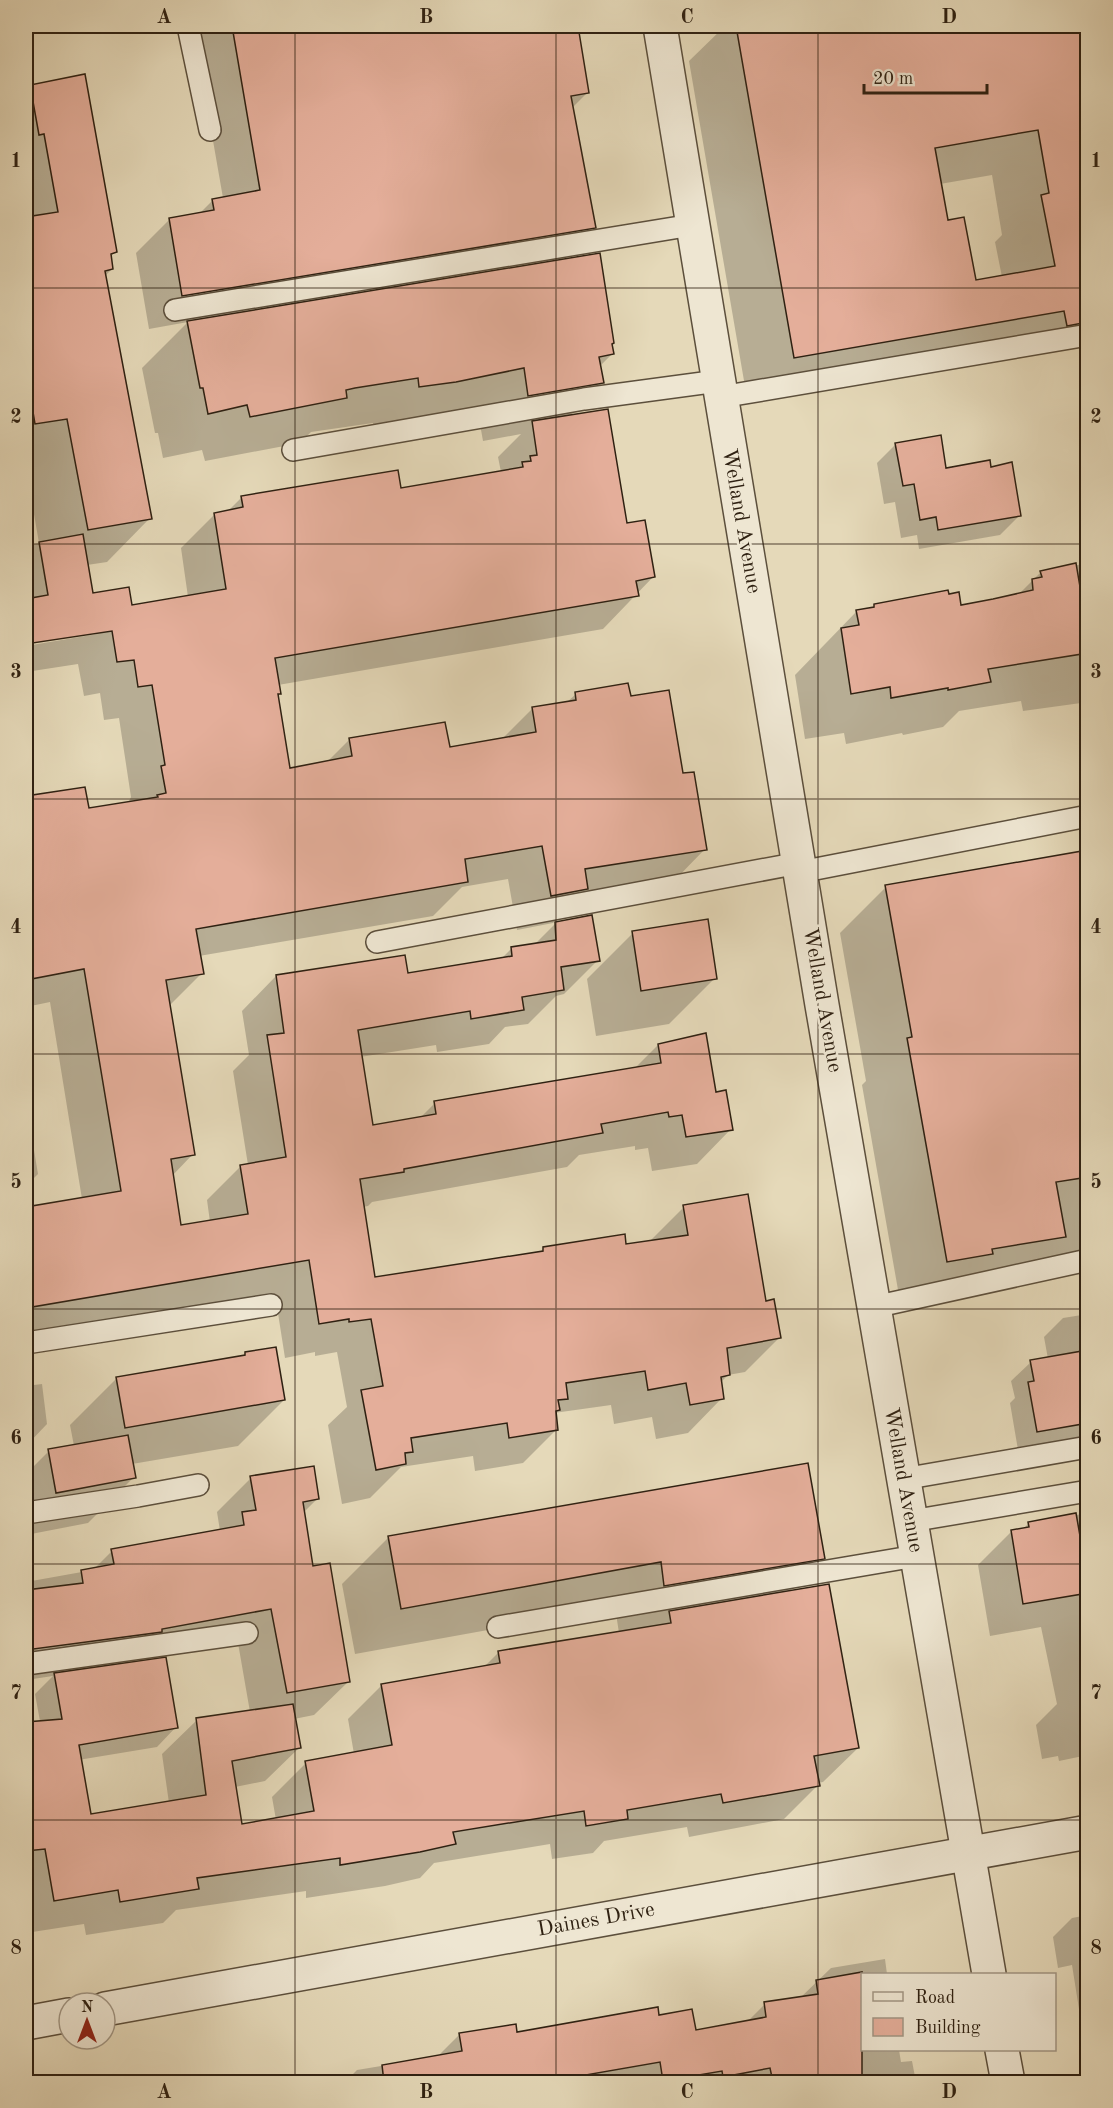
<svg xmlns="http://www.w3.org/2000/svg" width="1113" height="2108" viewBox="0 0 1113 2108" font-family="'Old Standard TT',serif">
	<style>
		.shadow { fill: #0003; fill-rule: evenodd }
		.building { fill: #e4ae9a; stroke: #2f2112; stroke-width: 1.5; fill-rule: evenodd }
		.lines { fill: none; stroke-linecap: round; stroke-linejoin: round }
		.service-casing { stroke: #5c4f3c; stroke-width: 24 }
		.minor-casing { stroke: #5c4f3c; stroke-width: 36 }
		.service { stroke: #eee6d2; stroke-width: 21 }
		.minor { stroke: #eee6d2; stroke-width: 33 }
		.grid { fill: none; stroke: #2f2112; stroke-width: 1.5; stroke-opacity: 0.55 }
		.labels { text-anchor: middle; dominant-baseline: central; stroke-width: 5; stroke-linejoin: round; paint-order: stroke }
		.street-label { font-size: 21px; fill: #2f2112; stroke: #eee6d2 }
		.neatline { fill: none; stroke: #2f2112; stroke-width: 2 }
		.grid-label { font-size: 20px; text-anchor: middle; font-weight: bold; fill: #2f2112 }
	</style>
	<rect width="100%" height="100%" fill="#e5d9b9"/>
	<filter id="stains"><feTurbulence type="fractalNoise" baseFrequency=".00333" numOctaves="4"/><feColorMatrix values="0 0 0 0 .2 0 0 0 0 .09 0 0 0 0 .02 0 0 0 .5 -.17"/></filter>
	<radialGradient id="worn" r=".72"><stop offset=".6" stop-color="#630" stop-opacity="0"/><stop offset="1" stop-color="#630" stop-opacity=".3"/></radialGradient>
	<g class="shadow">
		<polygon points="193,26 577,26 588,92 572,108 594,227 561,261 611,344 612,354 599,367 602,383 569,417 653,577 603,629 278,685 280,693 277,696 289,769 327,762 349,740 449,748 502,739 533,708 566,703 576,694 630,698 681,775 705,849 671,884 578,898 553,923 517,930 508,879 462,887 433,916 199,956 202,973 169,1006 193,1154 172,1176 179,1227 210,1222 207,1200 241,1166 248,1165 233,1071 249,1055 242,1011 276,976 407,975 501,959 512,948 534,945 556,923 598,960 564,994 556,996 528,1024 505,1027 489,1044 437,1052 436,1045 360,1057 371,1127 419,1119 435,1103 634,1069 658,1045 715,1094 731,1129 697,1164 652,1171 648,1148 635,1150 635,1146 579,1155 567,1167 372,1202 368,1206 363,1207 374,1279 539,1253 543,1249 625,1246 650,1241 684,1207 764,1302 780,1337 745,1372 728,1375 720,1383 722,1398 688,1433 656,1439 652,1417 614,1424 611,1405 554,1413 557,1429 523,1463 475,1471 473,1456 401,1467 370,1498 342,1504 328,1425 347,1407 337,1352 315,1356 315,1352 285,1358 275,1294 26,1336 26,1209 82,1199 50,1002 26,1007 26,788 32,787 33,796 87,810 128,803 131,797 119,718 104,720 100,693 84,696 78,664 26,672 26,646 97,634 97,631 26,643 26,546 39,543 26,468 26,88 84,76 115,252 110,257 112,269 104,277 150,518 107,562 87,565 92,595 130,607 188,597 181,548 215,514 227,512 242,497 400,490 501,472 498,457 521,434 483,441 478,413 374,432 373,423 311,432 300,443 205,461 202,450 163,458 158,433 155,433 142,368 188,322 149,329 136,253 170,219 199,214 213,200 223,198"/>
		<path d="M 725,26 L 1088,26 L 1088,344 L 748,404 L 689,61 ZM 992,175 L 1002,235 L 995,242 L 1002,277 L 975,282 L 947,222 L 940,184 Z"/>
		<polygon points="896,444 945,469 990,468 1019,516 1000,535 919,549 917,535 901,538 895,502 884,504 877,463"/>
		<polygon points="1088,563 1088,713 1083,714 1081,703 1023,711 1021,701 959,711 943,727 903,735 902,733 846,744 844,733 805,739 795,675 857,611 871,609 875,606 948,595 960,606 1018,595 1041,572"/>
		<polygon points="1088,852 1088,1260 901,1307 862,1085 866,1081 840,933 886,887"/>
		<polygon points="633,933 715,978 669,1024 596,1036 587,979"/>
		<polygon points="26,1102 38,1174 26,1186"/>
		<polygon points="1088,1314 1088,1437 1085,1439 1018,1450 1010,1403 1015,1398 1011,1381 1031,1362 1048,1359 1044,1337 1063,1318"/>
		<polygon points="245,1353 284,1400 238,1446 132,1464 134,1477 88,1523 26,1535 26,1474 49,1451 74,1446 70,1425 116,1379 242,1357"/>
		<polygon points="42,1384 47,1424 26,1446 26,1386"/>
		<polygon points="251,1478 318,1498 303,1513 312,1568 349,1681 314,1715 294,1719 300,1747 265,1781 235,1787 241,1825 276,1820 272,1797 306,1763 354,1754 348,1719 382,1685 483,1668 499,1652 619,1633 615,1607 355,1654 342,1584 388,1538 823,1558 789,1592 858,1748 823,1782 818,1783 818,1785 784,1819 689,1837 687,1827 604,1841 593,1853 552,1859 550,1844 434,1863 420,1878 385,1886 306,1898 306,1891 176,1910 163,1923 86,1935 84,1924 26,1933 26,1816 88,1806 90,1815 169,1803 162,1754 197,1720 250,1712 238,1643 165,1656 176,1727 157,1747 48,1765 35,1694 53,1676 26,1680 26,1582 93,1570 112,1551 220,1531 217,1512"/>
		<polygon points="1088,1513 1088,1755 1059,1761 1058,1756 1042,1759 1036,1725 1057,1704 1041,1627 990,1636 978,1565 1011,1532 1022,1530 1029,1523"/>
		<polygon points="1088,1915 1088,2066 1072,1965 1058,1968 1053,1937 1072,1918"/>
		<polygon points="885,1959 887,1974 862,1974 862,2050 899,2050 901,2062 912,2061 916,2082 345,2082 357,2070 441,2056 440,2054 460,2034 516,2034 658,2016 694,2032 747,2022 765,2004 799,1999 831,1968"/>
	</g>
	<g class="building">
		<polygon points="232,26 578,26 589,93 571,96 596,228 182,296 169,218 214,210 212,199 260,190"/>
		<path d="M 736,26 L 1082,26 L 1088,56 L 1088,322 L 1067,326 L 1064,311 L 794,358 ZM 1038,130 L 1049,193 L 1041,195 L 1055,266 L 976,280 L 964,217 L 948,220 L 935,148 Z"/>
		<polygon points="85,74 117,252 111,254 113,269 105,271 152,519 88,530 67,419 35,424 26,371 26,217 58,212 44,134 39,135 30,85"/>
		<polygon points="600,253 614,343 612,344 614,354 599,357 604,383 528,396 524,368 456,382 419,387 418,378 355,388 346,390 347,398 250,417 247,405 208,414 203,388 200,388 187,321"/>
		<polygon points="608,409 627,523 645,520 655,577 636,581 639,596 275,658 281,694 278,694 290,768 352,756 349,738 445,722 450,747 536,732 532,707 576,700 575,692 628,683 631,696 669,690 683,773 694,772 707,850 585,869 588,889 551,896 542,846 465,859 468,882 196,929 204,974 166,980 195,1155 171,1159 181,1225 248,1214 240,1165 286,1157 267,1035 284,1033 276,975 405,955 408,973 512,956 511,947 556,940 555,922 592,915 600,961 561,967 564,990 522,997 524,1010 471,1019 470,1011 358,1030 373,1125 436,1114 434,1101 661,1063 658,1044 706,1033 716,1092 726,1090 733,1130 686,1137 682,1115 669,1117 668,1112 601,1124 603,1133 404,1169 404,1172 360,1179 375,1277 543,1251 543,1247 625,1234 626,1244 688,1235 683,1205 748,1194 766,1301 774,1299 781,1338 727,1348 730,1375 721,1377 724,1399 690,1405 686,1383 648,1390 645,1371 566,1383 568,1399 558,1400 560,1410 556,1411 558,1430 509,1438 507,1423 411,1438 413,1452 405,1453 406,1464 376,1470 361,1390 383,1386 371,1319 349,1322 349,1319 319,1324 309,1260 26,1308 26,1207 121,1191 84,969 26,980 26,796 85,787 89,808 158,797 157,795 166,793 161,766 165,765 152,685 138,687 134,660 117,662 112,631 26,644 26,599 48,595 39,542 83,534 93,593 129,587 132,605 226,589 214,513 243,507 241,496 398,470 401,488 523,467 522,462 531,461 530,456 537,455 532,421"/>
		<polygon points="941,435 946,468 990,460 991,467 1012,462 1021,516 938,530 936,517 920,520 914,484 903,486 895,443"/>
		<polygon points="1076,563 1088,634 1088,653 988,669 991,682 948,690 948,688 891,698 890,687 851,694 841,628 859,625 856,610 874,607 874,604 948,590 949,594 959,592 961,605 993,599 1033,590 1032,579 1042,577 1040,571"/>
		<polygon points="1088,850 1088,1177 1056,1182 1066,1237 992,1249 993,1254 947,1262 907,1038 912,1037 885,885"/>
		<polygon points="708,919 717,979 641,991 632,931"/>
		<polygon points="276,1347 285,1400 125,1428 116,1377 245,1355 245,1352"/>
		<polygon points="1088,1350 1088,1423 1037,1432 1028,1382 1034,1381 1030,1360"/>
		<polygon points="128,1435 136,1478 56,1493 48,1449"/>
		<polygon points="808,1463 825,1559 664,1586 661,1562 401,1609 388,1536"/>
		<polygon points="314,1466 319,1499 303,1502 313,1566 330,1563 350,1682 287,1693 271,1609 162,1629 162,1632 26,1650 26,1590 83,1583 81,1570 114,1564 111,1549 244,1525 242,1512 256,1510 250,1476"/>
		<polygon points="1076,1513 1088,1582 1088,1593 1023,1604 1011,1530 1029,1527 1028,1522"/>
		<polygon points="829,1584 859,1748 814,1756 820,1786 723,1803 721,1794 627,1810 628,1819 586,1826 584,1811 453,1832 456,1844 420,1852 340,1865 340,1858 197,1878 199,1889 120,1902 118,1890 54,1901 45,1849 26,1851 26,1722 62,1719 54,1673 166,1657 178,1728 79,1745 91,1814 206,1795 196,1718 293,1704 301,1748 232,1761 242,1824 314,1811 305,1761 392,1745 381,1684 500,1663 498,1651 671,1623 669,1611"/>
		<polygon points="862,1972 862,2082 773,2082 770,2068 723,2077 722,2071 663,2081 660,2062 568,2078 569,2082 384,2082 382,2065 462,2051 459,2033 516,2024 517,2032 658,2007 659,2015 692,2009 696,2030 766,2017 764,2002 818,1994 816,1980"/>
	</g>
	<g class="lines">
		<g class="service-casing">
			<g id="service">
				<polyline points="188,26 210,130"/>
				<polyline points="175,310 692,225"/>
				<polyline points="721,397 1088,335"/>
				<polyline points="293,450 584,399 718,381"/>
				<polyline points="800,872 1088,816"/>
				<polyline points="377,942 799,863"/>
				<polyline points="874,1307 1088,1260"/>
				<polyline points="26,1343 271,1305"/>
				<polyline points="903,1479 1088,1447"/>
				<polyline points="26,1513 138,1496 198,1485"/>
				<polyline points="911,1521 1088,1491"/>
				<polyline points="498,1627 916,1556"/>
				<polyline points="26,1664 247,1633"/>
			</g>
		</g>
		<g class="minor-casing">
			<g id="minor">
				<polyline points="660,26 822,1005 989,1974"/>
				<polyline points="105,2009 1088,1832"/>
				<polyline points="26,2023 69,2015"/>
				<polyline points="1002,2050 1008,2082"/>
			</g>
		</g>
		<use href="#service" class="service"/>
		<use href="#minor" class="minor"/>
	</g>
	<path class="grid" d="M 295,26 L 295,2082M 556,26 L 556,2082M 818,26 L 818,2082M 26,288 L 1088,288M 26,544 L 1088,544M 26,799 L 1088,799M 26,1054 L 1088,1054M 26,1309 L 1088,1309M 26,1564 L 1088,1564M 26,1820 L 1088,1820"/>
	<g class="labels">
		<g class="street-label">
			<text transform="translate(741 521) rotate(80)">Welland Avenue</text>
			<text transform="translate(822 1000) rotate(80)">Welland Avenue</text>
			<text transform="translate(903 1480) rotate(80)">Welland Avenue</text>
			<text transform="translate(596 1920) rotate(-10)">Daines Drive</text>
		</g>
	</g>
	<rect width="1113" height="2108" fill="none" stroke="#e5d9b9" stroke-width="66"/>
	<rect x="861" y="1973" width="195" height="78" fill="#eee6d2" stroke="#a29785" stroke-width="1.5"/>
	<rect x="873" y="1992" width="30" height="9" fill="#eee6d2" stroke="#a29785" stroke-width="1.5"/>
	<text x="915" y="2003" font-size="18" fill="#2f2112">Road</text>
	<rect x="873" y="2018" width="30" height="18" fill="#e4ae9a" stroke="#a29785" stroke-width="1.5"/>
	<text x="915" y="2033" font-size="18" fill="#2f2112">Building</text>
	<g transform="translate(87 2021)"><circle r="28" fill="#eee6d2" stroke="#a29785" stroke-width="1.5"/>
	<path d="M0-4.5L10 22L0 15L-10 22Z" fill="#8f2418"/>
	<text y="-9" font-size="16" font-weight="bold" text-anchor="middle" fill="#2f2112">N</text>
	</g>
	<path d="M864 84v9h123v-9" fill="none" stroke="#2f2112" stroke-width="3"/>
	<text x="873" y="84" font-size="18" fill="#2f2112" stroke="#eee6d2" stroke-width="4.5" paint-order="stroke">20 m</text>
	<rect x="33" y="33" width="1047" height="2042" class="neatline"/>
	<g class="grid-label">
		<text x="164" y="23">A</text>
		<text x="426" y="23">B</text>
		<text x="687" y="23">C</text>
		<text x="949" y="23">D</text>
		<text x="16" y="167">1</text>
		<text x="1096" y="167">1</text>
		<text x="16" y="423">2</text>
		<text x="1096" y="423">2</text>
		<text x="16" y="678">3</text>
		<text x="1096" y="678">3</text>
		<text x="16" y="933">4</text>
		<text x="1096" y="933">4</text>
		<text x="16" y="1188">5</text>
		<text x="1096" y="1188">5</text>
		<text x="16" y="1444">6</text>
		<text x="1096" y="1444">6</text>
		<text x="16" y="1699">7</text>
		<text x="1096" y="1699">7</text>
		<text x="16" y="1954">8</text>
		<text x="1096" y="1954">8</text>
		<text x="164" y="2098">A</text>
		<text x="426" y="2098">B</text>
		<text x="687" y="2098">C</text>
		<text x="949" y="2098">D</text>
	</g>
	<rect width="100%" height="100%" filter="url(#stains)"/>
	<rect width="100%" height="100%" fill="url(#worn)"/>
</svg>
